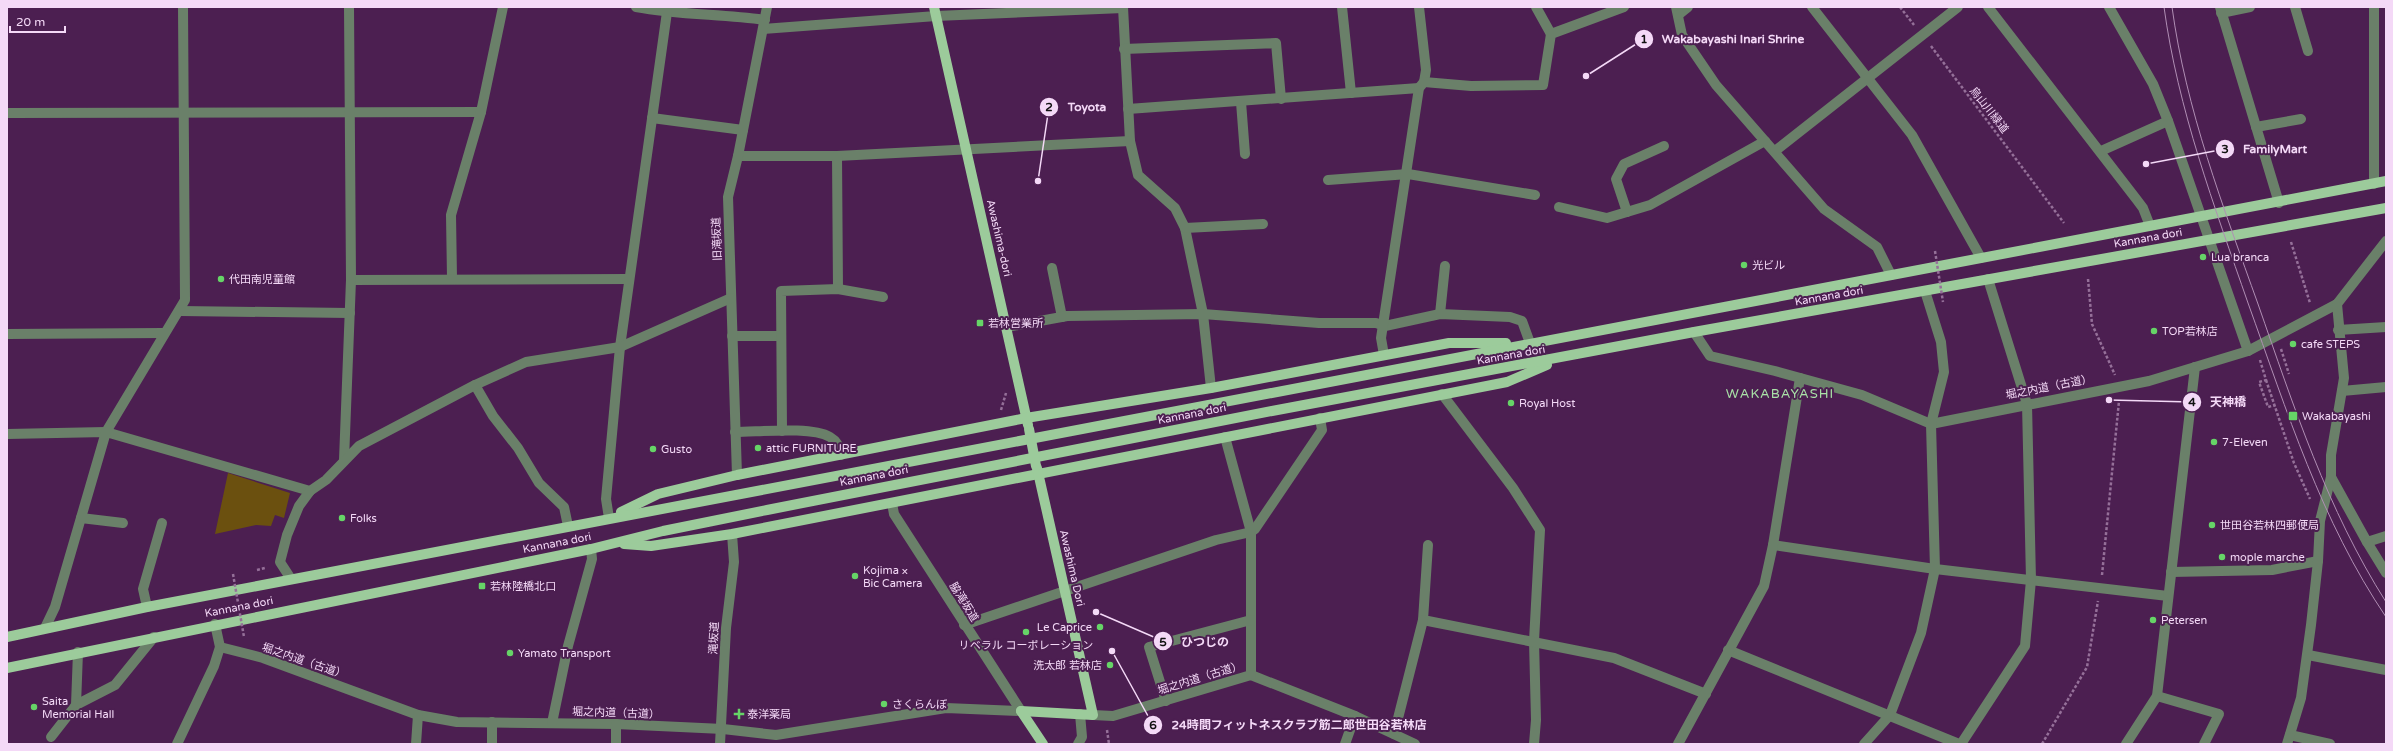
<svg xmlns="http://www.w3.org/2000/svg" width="2393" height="751" viewBox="0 0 2393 751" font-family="'Varela Round','Noto Sans JP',sans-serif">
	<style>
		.green { fill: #6b500f }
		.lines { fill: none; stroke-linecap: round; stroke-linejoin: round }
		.path { stroke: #957099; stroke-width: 2.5; stroke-dasharray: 3 2; stroke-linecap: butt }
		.minor { stroke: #6a8069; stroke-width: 10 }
		.major { stroke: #9ccb9b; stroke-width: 10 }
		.tram { stroke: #b08eb4; stroke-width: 1 }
		.path-bridge { stroke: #957099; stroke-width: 2.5; stroke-dasharray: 3 2; stroke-linecap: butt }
		.major-bridge { stroke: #9ccb9b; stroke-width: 10 }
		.poi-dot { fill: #66d467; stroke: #4c1f51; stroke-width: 1.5 }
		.labels { text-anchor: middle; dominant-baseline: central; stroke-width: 4; stroke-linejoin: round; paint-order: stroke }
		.street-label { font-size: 11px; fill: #f4d9f7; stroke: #4c1f51 }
		.poi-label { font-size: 11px; fill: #f4d9f7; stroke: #4c1f51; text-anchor: start }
		.quarter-label { font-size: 13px; letter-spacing: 1px; fill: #a9e2a7; stroke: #4c1f51 }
		.leader { fill: none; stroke: #f4d9f7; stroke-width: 1.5 }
		.callout-dot { fill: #f4d9f7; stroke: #4c1f51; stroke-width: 1.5 }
		.mark-label { font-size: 12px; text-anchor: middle; font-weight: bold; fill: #111 }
		.callout-label { font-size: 12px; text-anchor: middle; font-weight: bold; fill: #f4d9f7; stroke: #4c1f51; stroke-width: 4; stroke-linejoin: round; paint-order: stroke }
	</style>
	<rect width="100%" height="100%" fill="#4c1f51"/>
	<polygon class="green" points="228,473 290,493 284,518 275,515 271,526 256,525 215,534"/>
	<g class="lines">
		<g class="path">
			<polyline points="1900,7 1914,25"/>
			<polyline points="1931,46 2064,223"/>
			<polyline points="2291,242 2310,303"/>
			<polyline points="2088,279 2092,324 2115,375"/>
			<polyline points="2281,349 2289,374"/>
			<polyline points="2260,360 2266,380 2259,382 2268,407 2275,405"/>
			<polyline points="2266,380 2294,463 2310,499"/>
			<polyline points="1001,410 1006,393"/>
			<polyline points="257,570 265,568"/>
			<polyline points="2102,575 2119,401"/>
			<polyline points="1107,730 1109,744"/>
			<polyline points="2042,744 2087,667 2098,601"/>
		</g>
		<g class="minor">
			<path d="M 636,7 C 679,15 722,14 765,20"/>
			<polyline points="1123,7 1130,141 1138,175 1175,208 1185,228 1203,314 1211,388"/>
			<polyline points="1342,7 1351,93"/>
			<polyline points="1419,7 1426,70 1424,82"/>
			<polyline points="1536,7 1551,34"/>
			<polyline points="1676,7 1682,35 1716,85 1824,209 1877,247 1891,275"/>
			<polyline points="1812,7 1912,135 1981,258"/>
			<polyline points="1988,7 2137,200 2143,208 2150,226"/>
			<polyline points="2109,7 2153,84 2168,121 2248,351"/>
			<polyline points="2220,7 2279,203"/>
			<polyline points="2295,7 2308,51"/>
			<polyline points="2221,13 2250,7"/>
			<polyline points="1678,15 1688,7"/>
			<polyline points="763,29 936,16 1123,8"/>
			<polyline points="1124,49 1276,43 1281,99"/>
			<polyline points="1241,102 1245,154"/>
			<polyline points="1128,109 1419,88"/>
			<polyline points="7,113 481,112"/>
			<polyline points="652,118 743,130"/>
			<polyline points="2256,127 2301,119"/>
			<polyline points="1775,151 1958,7"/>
			<polyline points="2101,151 2168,121"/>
			<polyline points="738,156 837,156 1130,141"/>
			<polyline points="837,156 838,289"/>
			<polyline points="1328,180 1408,174 1535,195"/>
			<polyline points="2374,184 2374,7"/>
			<polyline points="1559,207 1607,218 1650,205 1765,141"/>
			<polyline points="1627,212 1616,179 1624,164 1664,146"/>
			<polyline points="1185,228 1263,224"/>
			<polyline points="1052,268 1062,317"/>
			<polyline points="452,278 451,215 481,112 503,7"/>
			<polyline points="351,280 629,279"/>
			<polyline points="180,311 350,313"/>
			<polyline points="1440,314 1445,266"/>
			<polyline points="1007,327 1067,316 1203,314 1319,323 1376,323 1385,326 1440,314 1510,317 1522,321 1530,343"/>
			<polyline points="2338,330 2386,327"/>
			<polyline points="1694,332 1710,356 1775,371 1862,395 1931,424 2149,381 2248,351 2337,304 2386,241"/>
			<polyline points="7,334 163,333"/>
			<polyline points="732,336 781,336"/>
			<polyline points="1384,355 1381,338 1419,88 1424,82 1471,86 1543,85 1551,34 1624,7"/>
			<polyline points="475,385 493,416 518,448 539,483 564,507 568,526"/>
			<polyline points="2342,391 2386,387"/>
			<polyline points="1442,394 1513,488 1540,530 1534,641 1536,720 1534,744"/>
			<polyline points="782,431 781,291 838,289 883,297"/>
			<path d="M 735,432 C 759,432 811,426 830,437 C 837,441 840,447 841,455"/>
			<polyline points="7,434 106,432 310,491"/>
			<polyline points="1225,437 1251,532 1251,675"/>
			<polyline points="344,460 351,280 349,7"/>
			<polyline points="737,475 728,197 738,156 767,7"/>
			<polyline points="2331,477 2367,542 2386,536"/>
			<polyline points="892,503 894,514 1021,711"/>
			<polyline points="81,518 123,523"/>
			<polyline points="609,518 606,499 620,347 667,12"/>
			<polyline points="2367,542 2386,573"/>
			<polyline points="1428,545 1423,620 1614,658 1706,694"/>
			<polyline points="1773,545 1935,569 2168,596"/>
			<polyline points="2171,572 2272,570 2318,561"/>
			<polyline points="291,579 280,562 287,535 299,506 310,491 326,480 359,446 475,385 526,362 620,347 731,298"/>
			<polyline points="147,607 143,589 162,523"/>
			<polyline points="964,625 1216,540 1251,532 1255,529 1322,430 1320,418"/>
			<polyline points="45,628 55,607 106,432 185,300 183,7"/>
			<polyline points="220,647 263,658 418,715 457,722 616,724 723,729 776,735 946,708 1021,711"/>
			<polyline points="1728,650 1959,744"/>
			<polyline points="2308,655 2386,670"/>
			<polyline points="1251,675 1355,716 1415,744"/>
			<polyline points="2157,696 2219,714 2204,744"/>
			<polyline points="1166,701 1149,647 1251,620"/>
			<polyline points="76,705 78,652"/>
			<polyline points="1093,715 1113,716 1251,675"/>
			<polyline points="492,722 492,744"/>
			<polyline points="552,723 568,646 592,559 591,549"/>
			<polyline points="1394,734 1423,620"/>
			<polyline points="2290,735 2330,744"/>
			<polyline points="51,737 76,705 115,685 154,637"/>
			<polyline points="177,744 214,666 220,647 215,624"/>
			<polyline points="416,744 418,715"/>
			<polyline points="616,744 616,724"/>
			<polyline points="720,744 726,628 734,562 732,534"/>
			<polyline points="1078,744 1082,737 1080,714"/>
			<polyline points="1345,744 1355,716"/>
			<polyline points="1678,744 1764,586 1773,545 1800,378"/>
			<polyline points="1864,744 1890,715 1921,633 1935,569 1931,424 1944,372 1941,342 1925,291"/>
			<polyline points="1961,744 2025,646 2031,580 2027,404 1988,279"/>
			<polyline points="2126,744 2157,696 2195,367"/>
			<polyline points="2287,744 2301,698 2311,625 2318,561 2320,521 2331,477 2331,455 2344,378 2337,304"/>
		</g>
		<g class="major">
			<polyline points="934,7 1028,425"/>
			<polyline points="621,512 658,494 737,475 1026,418 1211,388 1449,343 1506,343"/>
			<polyline points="624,544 651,546 732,534 1507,382 1547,365"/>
			<polyline points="7,637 147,607 2386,181"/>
			<polyline points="7,668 591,549 663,531 767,510 1272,411 1694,332 2386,208"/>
			<polyline points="1021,711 1093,715 1037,468"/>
			<polyline points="1021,711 1043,744"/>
		</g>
		<g class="tram">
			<path d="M 2164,7 C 2178,110 2214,205 2248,303 C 2287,411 2321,521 2386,617"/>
			<path d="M 2172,7 C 2186,110 2223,206 2258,304 C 2294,407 2327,509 2386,602"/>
		</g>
		<g class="path-bridge">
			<polyline points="1935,251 1943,302"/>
			<polyline points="233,574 244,637"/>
		</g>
		<polyline class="major-bridge" points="1029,429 1036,466"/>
	</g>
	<g class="poi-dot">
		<circle cx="2203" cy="257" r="4"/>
		<circle cx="1744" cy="265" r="4"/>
		<circle cx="221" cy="279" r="4"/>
		<rect x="976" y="319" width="8" height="8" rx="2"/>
		<circle cx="2154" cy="331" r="4"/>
		<circle cx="2293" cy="344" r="4"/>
		<circle cx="1511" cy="403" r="4"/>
		<rect x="2288" y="411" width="10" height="10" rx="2"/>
		<circle cx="2214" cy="442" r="4"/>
		<circle cx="758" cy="448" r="4"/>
		<circle cx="653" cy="449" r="4"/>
		<circle cx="342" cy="518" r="4"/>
		<circle cx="2212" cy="525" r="4"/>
		<circle cx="2222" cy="557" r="4"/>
		<circle cx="855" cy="576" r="4"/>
		<rect x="478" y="582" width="8" height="8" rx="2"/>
		<circle cx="2153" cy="620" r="4"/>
		<circle cx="1100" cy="627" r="4"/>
		<circle cx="1026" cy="632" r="4"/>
		<circle cx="510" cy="653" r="4"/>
		<circle cx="1110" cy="665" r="4"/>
		<circle cx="884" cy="704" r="4"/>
		<circle cx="34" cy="707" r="4"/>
		<path d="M737 708h4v4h4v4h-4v4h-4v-4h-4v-4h4z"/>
	</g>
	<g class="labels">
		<g class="street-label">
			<text transform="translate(1989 110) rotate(52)">烏山川緑道</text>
			<text transform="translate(999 238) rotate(77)">Awashima-dori</text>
			<text transform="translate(2148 238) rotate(-10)">Kannana dori</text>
			<text transform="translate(717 239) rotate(-92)">旧滝坂道</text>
			<text transform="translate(1829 296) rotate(-10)">Kannana dori</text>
			<text transform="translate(1511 355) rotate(-10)">Kannana dori</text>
			<text transform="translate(2049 387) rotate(-11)">堀之内道（古道）</text>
			<text transform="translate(1192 414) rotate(-11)">Kannana dori</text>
			<text transform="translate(874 476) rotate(-11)">Kannana dori</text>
			<text transform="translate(557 543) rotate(-11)">Kannana dori</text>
			<text transform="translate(1072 568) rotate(77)">Awashima Dori</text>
			<text transform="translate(964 602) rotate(58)">脇滝坂道</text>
			<text transform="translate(239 607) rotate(-11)">Kannana dori</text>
			<text transform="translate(714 638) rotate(-87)">滝坂道</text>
			<text transform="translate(304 661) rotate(19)">堀之内道（古道）</text>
			<text transform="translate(1200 678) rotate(-17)">堀之内道（古道）</text>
			<text transform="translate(616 713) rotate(2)">堀之内道（古道）</text>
		</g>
		<g class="poi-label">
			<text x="2211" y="257">Lua branca</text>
			<text x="1752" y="265">光ビル</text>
			<text x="229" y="279">代田南児童館</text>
			<text x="988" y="323">若林営業所</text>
			<text x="2162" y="331">TOP若林店</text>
			<text x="2301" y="344">cafe STEPS</text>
			<text x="1519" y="403">Royal Host</text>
			<text x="2302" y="416">Wakabayashi</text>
			<text x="2222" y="442">7-Eleven</text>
			<text x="766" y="448">attic FURNITURE</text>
			<text x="661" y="449">Gusto</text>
			<text x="350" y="518">Folks</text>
			<text x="2220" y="525">世田谷若林四郵便局</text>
			<text x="2230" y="557">mople marche</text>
			<text x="863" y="570">Kojima ×<tspan x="863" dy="13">Bic Camera</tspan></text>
			<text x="490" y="586">若林陸橋北口</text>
			<text x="2161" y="620">Petersen</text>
			<text x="1092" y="627" text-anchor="end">Le Caprice</text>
			<text x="1026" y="645" text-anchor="middle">リベラル コーポレーション</text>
			<text x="518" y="653">Yamato Transport</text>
			<text x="1102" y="665" text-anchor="end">洗太郎 若林店</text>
			<text x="42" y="701">Saita<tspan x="42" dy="13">Memorial Hall</tspan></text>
			<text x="892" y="704">さくらんぼ</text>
			<text x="747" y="714">泰洋薬局</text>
		</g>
		<g class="quarter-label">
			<text x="1780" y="394">WAKABAYASHI</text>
		</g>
	</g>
	<path class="leader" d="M1586 76L1644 39M1038 181L1049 107M2146 164L2225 149M2109 400L2192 402M1096 612L1163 641M1112 651L1153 725"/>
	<g class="callout-dot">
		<circle cx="1586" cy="76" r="4"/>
		<circle cx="1038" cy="181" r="4"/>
		<circle cx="2146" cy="164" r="4"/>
		<circle cx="2109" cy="400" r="4"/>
		<circle cx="1096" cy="612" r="4"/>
		<circle cx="1112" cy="651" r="4"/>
		<circle cx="1644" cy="39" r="10"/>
		<circle cx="1049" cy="107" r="10"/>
		<circle cx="2225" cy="149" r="10"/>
		<circle cx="2192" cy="402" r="10"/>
		<circle cx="1163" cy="641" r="10"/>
		<circle cx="1153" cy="725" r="10"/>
	</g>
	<g class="mark-label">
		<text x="1644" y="43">1</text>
		<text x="1049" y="111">2</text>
		<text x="2225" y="153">3</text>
		<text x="2192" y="406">4</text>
		<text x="1163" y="646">5</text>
		<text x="1153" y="729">6</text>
	</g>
	<g class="callout-label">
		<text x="1733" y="43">Wakabayashi Inari Shrine</text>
		<text x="1087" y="111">Toyota</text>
		<text x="2275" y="153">FamilyMart</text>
		<text x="2228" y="406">天神橋</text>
		<text x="1205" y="646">ひつじの</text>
		<text x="1299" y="729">24時間フィットネスクラブ筋二郎世田谷若林店</text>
	</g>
	<rect width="2393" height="751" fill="none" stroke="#f4d9f7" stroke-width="16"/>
	<path d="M10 26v6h55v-6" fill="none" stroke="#f4d9f7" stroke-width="2"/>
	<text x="16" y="26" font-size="12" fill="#f4d9f7" stroke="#4c1f51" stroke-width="3" paint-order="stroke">20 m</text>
</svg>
